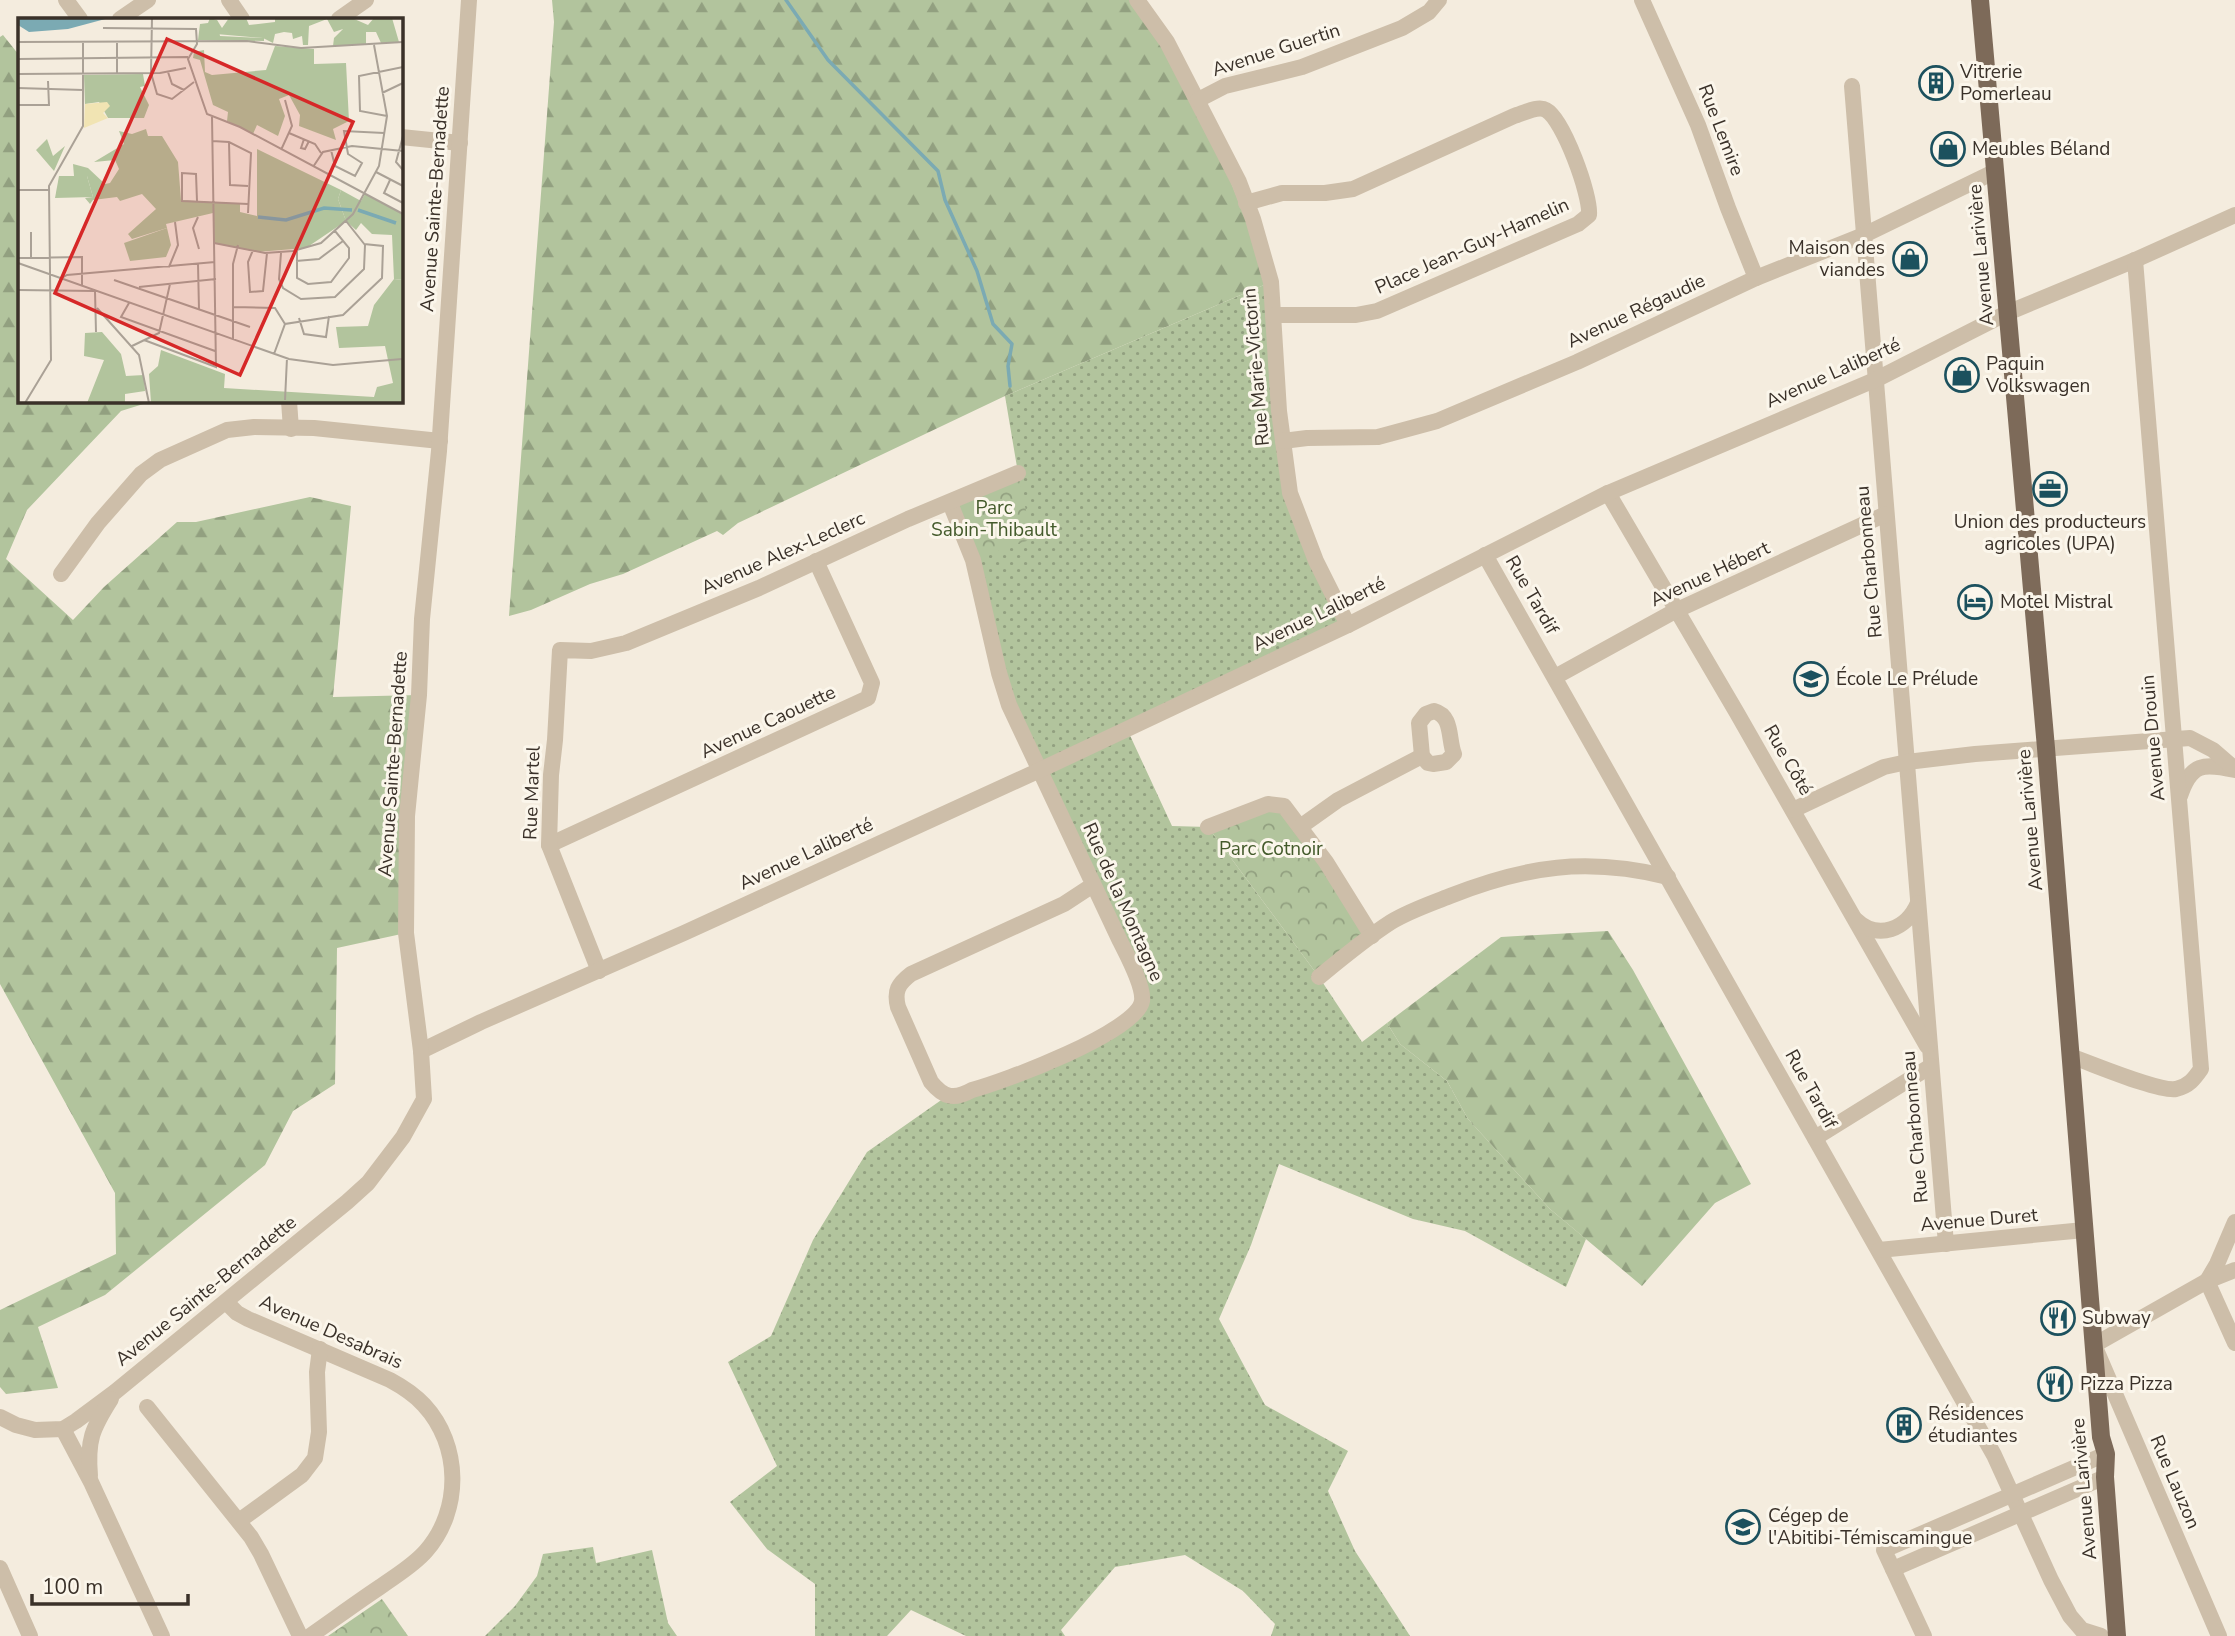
<svg xmlns="http://www.w3.org/2000/svg" width="2235" height="1636" viewBox="0 0 2235 1636" font-family="'Nunito Sans',sans-serif">
	<style>
		.grass { fill: url(#grass-dots) }
		.forest { fill: url(#forest-firs) }
		.park { fill: url(#park-crowns) }
		.lines { fill: none; stroke-linecap: round; stroke-linejoin: round }
		.stream { stroke: #7baab3; stroke-width: 3.5 }
		.minor { stroke: #cdbea9; stroke-width: 16 }
		.major { stroke: #7d6a59; stroke-width: 18 }
		.labels { text-anchor: middle; dominant-baseline: central; stroke-width: 6; stroke-linejoin: round; paint-order: stroke }
		.street-label { font-size: 19px; fill: #3a3129; stroke: #fbf6eb }
		.poi-label { font-size: 19px; fill: #3a3129; stroke: #fbf6eb; text-anchor: start }
		.park-label { font-size: 19px; fill: #435a2b; stroke: #fbf6eb }
		.inset-river { fill: none; stroke: #7baab3; stroke-width: 3.5 }
		.inset-road { fill: none; stroke: #aaa196; stroke-width: 2 }
		.view { fill: #d62828; fill-opacity: 0.15; stroke: #d62828; stroke-width: 3.5 }
		.inset-edge { fill: none; stroke: #3a3129; stroke-width: 3.5 }
	</style>
	<defs>
		<pattern id="grass-dots" width="8" height="8" patternUnits="userSpaceOnUse" patternTransform="scale(1.75)"><rect width="8" height="8" fill="#b2c49d"/><path d="M2 2h.1M6 6h.1" fill="none" stroke="#92a080" stroke-width="1.8" stroke-linecap="round"/></pattern>
		<pattern id="forest-firs" width="22" height="20" patternUnits="userSpaceOnUse" patternTransform="scale(1.75)"><rect width="22" height="20" fill="#b2c49d"/><path d="M5 1l3.5 6h-7zM16 11l3.5 6h-7z" fill="#92a080"/></pattern>
		<pattern id="park-crowns" width="20" height="18" patternUnits="userSpaceOnUse" patternTransform="scale(1.75)"><rect width="20" height="18" fill="#b2c49d"/><path d="M2 6a3 3 0 1 1 6 0M12 15a3 3 0 1 1 6 0" fill="none" stroke="#92a080"/></pattern>
	</defs>
	<rect width="100%" height="100%" fill="#f4ecde"/>
	<g class="grass">
		<polygon points="1271,282 1286,472 1348,625 1127,729 1172,826 1208,827 1319,977 1362,1042 1387,1023 1400,1044 1447,1081 1468,1119 1550,1209 1586,1239 1566,1287 1465,1231 1413,1219 1279,1164 1251,1245 1219,1319 1265,1405 1348,1451 1328,1491 1355,1551 1410,1636 1271,1636 1275,1624 1243,1591 1185,1555 1115,1567 1061,1630 1065,1636 966,1636 911,1610 887,1636 815,1636 815,1584 767,1549 730,1502 777,1466 728,1362 771,1336 813,1240 867,1152 947,1096 1091,1043 1142,1000 1019,728 973,560 1018,473 1005,396"/>
		<polygon points="593,1547 596,1563 652,1550 668,1623 677,1636 485,1636 515,1606 537,1576 543,1554"/>
	</g>
	<g class="forest">
		<polygon points="552,0 1137,0 1198,100 1271,282 1005,396 738,523 723,535 717,531 623,574 590,584 531,610 509,616 554,22"/>
		<polygon points="3,35 19,55 19,401 153,401 121,411 27,510 6,559 73,620 104,587 177,522 196,522 310,497 351,506 333,697 419,695 406,933 337,948 335,1084 293,1111 265,1165 105,1295 38,1327 58,1388 6,1394 0,1387 0,1310 116,1254 115,1193 0,984 0,37"/>
		<polygon points="1608,931 1633,970 1751,1184 1715,1203 1642,1286 1550,1209 1468,1119 1447,1081 1400,1044 1387,1023 1501,937"/>
	</g>
	<g class="park">
		<polygon points="1018,473 1032,539 973,560 950,503"/>
		<polygon points="1284,806 1372,936 1319,977 1208,827"/>
		<polygon points="382,1599 408,1636 328,1636"/>
	</g>
	<g class="lines">
		<polyline class="stream" points="786,0 828,60 938,171 945,200 977,271 993,324 1012,344 1008,366 1010,386"/>
		<g class="minor">
			<polyline points="66,0 80,19"/>
			<polyline points="229,0 242,19"/>
			<polyline points="1137,0 1167,42 1239,182 1253,219 1271,282 1279,411 1290,493 1316,561 1348,625"/>
			<polyline points="1642,0 1698,125 1728,208 1756,278"/>
			<polyline points="120,19 148,0"/>
			<polyline points="339,19 366,0"/>
			<polyline points="1852,86 1946,1244"/>
			<polyline points="1198,100 1225,86 1302,67 1402,28 1429,12 1439,0"/>
			<polyline points="401,137 460,143"/>
			<path d="M 1246,203 L 1282,193 L 1325,193 L 1353,189 L 1514,116 C 1522,114 1538,105 1546,110 C 1563,119 1591,195 1589,215 L 1578,224 L 1377,311 L 1356,315 L 1273,315"/>
			<polyline points="289,401 291,429"/>
			<polyline points="1283,441 1307,438 1378,437 1437,421 1577,362 1756,278 1864,235 1994,172"/>
			<polyline points="1608,493 1737,713 1927,1046"/>
			<path d="M 950,503 L 973,560 L 999,673 L 1009,705 L 1120,941 C 1127,955 1144,986 1142,1001 C 1137,1032 1003,1082 972,1090 C 954,1100 944,1098 931,1082 L 898,1007 C 894,991 898,984 911,974 L 1064,904 L 1093,885"/>
			<polyline points="1485,555 1994,1455 2051,1580 2070,1616 2082,1630 2101,1636"/>
			<polyline points="61,574 98,523 141,474 160,460 227,430 254,427 314,428 440,441"/>
			<polyline points="1555,677 1675,611 1886,514"/>
			<path d="M 1434,711 C 1453,716 1448,739 1454,754 L 1446,762 L 1433,764 L 1428,763 L 1422,756 L 1419,723 L 1426,714 Z"/>
			<path d="M 2180,796 C 2191,763 2203,763 2235,770"/>
			<polyline points="1793,810 1884,767 1907,762 1975,754 2190,738 2213,750 2235,769"/>
			<polyline points="1208,827 1268,804 1284,806 1326,862 1372,936"/>
			<polyline points="1300,827 1338,800 1422,756"/>
			<polyline points="549,845 868,698 872,683 816,561"/>
			<path d="M 1856,920 C 1878,941 1907,929 1918,903"/>
			<polyline points="599,971 549,845 551,775 555,740 560,650 591,651 626,643 759,588 908,519 1018,473"/>
			<path d="M 1319,977 C 1342,958 1366,938 1391,922 C 1409,911 1430,904 1450,896 C 1526,866 1587,857 1668,877"/>
			<polyline points="421,1051 481,1022 684,933 1040,770 1348,625 1608,493 1877,379 2007,313 2135,260 2235,215"/>
			<path d="M 2070,1056 C 2091,1063 2158,1092 2176,1089 C 2189,1086 2194,1079 2201,1069 L 2135,260"/>
			<polyline points="1815,1138 1931,1066"/>
			<polyline points="1879,1250 2084,1230"/>
			<polyline points="2207,1281 2235,1343"/>
			<polyline points="2207,1281 2217,1264 2235,1222"/>
			<path d="M 226,1302 L 237,1313 L 248,1319 L 390,1380 C 403,1387 414,1394 424,1405 C 461,1445 462,1510 426,1551 C 413,1566 395,1576 380,1587 C 356,1603 333,1620 310,1636"/>
			<polyline points="147,1407 251,1537 261,1554 300,1636"/>
			<polyline points="0,1417 16,1425 35,1430 63,1429 76,1421 115,1392 347,1202 368,1183 403,1137 424,1099 421,1051 406,933 407,816 419,695 422,619 439,451 469,0"/>
			<polyline points="63,1429 91,1482 162,1636"/>
			<path d="M 90,1476 C 87,1440 92,1429 111,1399"/>
			<polyline points="239,1521 302,1475 315,1458 319,1432 317,1372 320,1349"/>
			<polyline points="0,1568 30,1636"/>
			<polyline points="1893,1569 2105,1477"/>
			<polyline points="1924,1636 1884,1550 2106,1454"/>
			<polyline points="2219,1636 2094,1345 2207,1281 2235,1270"/>
		</g>
		<polyline class="major" points="1980,0 2046,748 2101,1437 2106,1454 2105,1477 2117,1636"/>
	</g>
	<defs>
		<g id="building-ring" transform="scale(1.75)"><circle r="9.5" fill="#fbf6eb" stroke="#1c515e" stroke-width="1.5"/><path d="M-4-6H4V6H1V3H-1V6H-4ZM-2.5-4.3h1.7v1.8h-1.7ZM.8-4.3h1.7v1.8H.8ZM-2.5-1h1.7V.8h-1.7ZM.8-1h1.7V.8H.8Z" fill="#1c515e"/></g>
		<g id="shop-ring" transform="scale(1.75)"><circle r="9.5" fill="#fbf6eb" stroke="#1c515e" stroke-width="1.5"/><path d="M-5-2.5h2.3a2.7 3.5 0 0 1 5.4 0H5L5.5 6h-11ZM-1.5-2.5h3a1.5 2.3 0 0 0-3 0Z" fill="#1c515e"/></g>
		<g id="office-ring" transform="scale(1.75)"><circle r="9.5" fill="#fbf6eb" stroke="#1c515e" stroke-width="1.5"/><path d="M-6-3h4V-5.5h4V-3h4V5H-6ZM-1-4.5V-3h2v-1.5ZM-6 0V1H6V0Z" fill="#1c515e"/></g>
		<g id="hotel-ring" transform="scale(1.75)"><circle r="9.5" fill="#fbf6eb" stroke="#1c515e" stroke-width="1.5"/><path d="M-6-4.5h1.5V1H6V5H4.5V3h-9V5H-6ZM-4 0a1.8 1.8 0 1 1 3.6 0ZM.5 0V-2.5h3Q6-2.5 6 0Z" fill="#1c515e"/></g>
		<g id="school-ring" transform="scale(1.75)"><circle r="9.5" fill="#fbf6eb" stroke="#1c515e" stroke-width="1.5"/><path d="M0-5L7-2L0 1L-7-2ZM-4 1L0 2.5L4 1V4Q0 6-4 4Z" fill="#1c515e"/></g>
		<g id="restaurant-ring" transform="scale(1.75)"><circle r="9.5" fill="#fbf6eb" stroke="#1c515e" stroke-width="1.5"/><path d="M-5-6h1v4h1v-4h1v4h1v-4h1v5L-1.5 .5V6h-2V.5L-5-1ZM5-6V6H3V1.5H1.5Q1.5-4 5-6Z" fill="#1c515e"/></g>
	</defs>
	<g fill-rule="evenodd">
		<use href="#building-ring" x="1936" y="83"/>
		<use href="#shop-ring" x="1948" y="149"/>
		<use href="#shop-ring" x="1910" y="259"/>
		<use href="#shop-ring" x="1962" y="375"/>
		<use href="#office-ring" x="2050" y="489"/>
		<use href="#hotel-ring" x="1975" y="602"/>
		<use href="#school-ring" x="1811" y="679"/>
		<use href="#restaurant-ring" x="2058" y="1318"/>
		<use href="#restaurant-ring" x="2055" y="1384"/>
		<use href="#building-ring" x="1904" y="1425"/>
		<use href="#school-ring" x="1743" y="1527"/>
	</g>
	<g class="labels">
		<g class="street-label">
			<text transform="translate(1276 50) rotate(-18)">Avenue Guertin</text>
			<text transform="translate(1721 130) rotate(69)">Rue Lemire</text>
			<text transform="translate(435 199) rotate(-86)">Avenue Sainte-Bernadette</text>
			<text transform="translate(1472 246) rotate(-24)">Place Jean-Guy-Hamelin</text>
			<text transform="translate(1981 255) rotate(-95)">Avenue Larivière</text>
			<text transform="translate(1636 311) rotate(-25)">Avenue Régaudie</text>
			<text transform="translate(1256 367) rotate(-95)">Rue Marie-Victorin</text>
			<text transform="translate(1833 373) rotate(-24)">Avenue Laliberté</text>
			<text transform="translate(783 553) rotate(-24)">Avenue Alex-Leclerc</text>
			<text transform="translate(1869 562) rotate(-95)">Rue Charbonneau</text>
			<text transform="translate(1710 574) rotate(-25)">Avenue Hébert</text>
			<text transform="translate(1532 595) rotate(60)">Rue Tardif</text>
			<text transform="translate(1319 614) rotate(-26)">Avenue Laliberté</text>
			<text transform="translate(768 722) rotate(-25)">Avenue Caouette</text>
			<text transform="translate(2153 738) rotate(-95)">Avenue Drouin</text>
			<text transform="translate(1788 760) rotate(60)">Rue Côté</text>
			<text transform="translate(393 764) rotate(-86)">Avenue Sainte-Bernadette</text>
			<text transform="translate(532 793) rotate(-88)">Rue Martel</text>
			<text transform="translate(2030 820) rotate(-95)">Avenue Larivière</text>
			<text transform="translate(806 854) rotate(-25)">Avenue Laliberté</text>
			<text transform="translate(1123 902) rotate(66)">Rue de la Montagne</text>
			<text transform="translate(1811 1089) rotate(61)">Rue Tardif</text>
			<text transform="translate(1915 1127) rotate(-95)">Rue Charbonneau</text>
			<text transform="translate(1979 1220) rotate(-5)">Avenue Duret</text>
			<text transform="translate(206 1291) rotate(-39)">Avenue Sainte-Bernadette</text>
			<text transform="translate(331 1332) rotate(24)">Avenue Desabrais</text>
			<text transform="translate(2175 1482) rotate(67)">Rue Lauzon</text>
			<text transform="translate(2084 1489) rotate(-95)">Avenue Larivière</text>
		</g>
		<g class="poi-label">
			<text x="1960" y="72">Vitrerie<tspan x="1960" dy="22">Pomerleau</tspan></text>
			<text x="1972" y="149">Meubles Béland</text>
			<text x="1885" y="248" text-anchor="end">Maison des<tspan x="1885" dy="22">viandes</tspan></text>
			<text x="1986" y="364">Paquin<tspan x="1986" dy="22">Volkswagen</tspan></text>
			<text x="2050" y="522" text-anchor="middle">Union des producteurs<tspan x="2050" dy="22">agricoles (UPA)</tspan></text>
			<text x="2000" y="602">Motel Mistral</text>
			<text x="1836" y="679">École Le Prélude</text>
			<text x="2082" y="1318">Subway</text>
			<text x="2080" y="1384">Pizza Pizza</text>
			<text x="1928" y="1414">Résidences<tspan x="1928" dy="22">étudiantes</tspan></text>
			<text x="1768" y="1516">Cégep de<tspan x="1768" dy="22">l'Abitibi-Témiscamingue</tspan></text>
		</g>
		<g class="park-label">
			<text x="994" y="508">Parc<tspan x="994" dy="22">Sabin-Thibault</tspan></text>
			<text x="1271" y="849">Parc Cotnoir</text>
		</g>
	</g>
	<g transform="translate(18 18)">
		<rect width="385" height="385" fill="#f4ecde"/>
		<path d="M 125,56 L 127,68 L 122,69 L 131,87 L 126,100 L 90,100 L 81,84 L 67,86 L 66,57 ZM 128,111 L 130,118 L 144,118 L 160,144 L 163,182 L 222,186 L 222,194 L 239,198 L 239,234 L 196,225 L 195,195 L 148,206 L 149,210 L 114,221 L 110,216 L 138,191 L 124,176 L 102,183 L 99,179 L 75,182 L 72,186 L 67,180 L 75,179 L 69,158 L 56,158 L 55,146 L 70,150 L 87,166 L 92,165 L 101,151 L 97,142 L 76,144 L 106,126 L 101,113 L 114,116 ZM 29,121 L 35,138 L 47,128 L 36,153 L 18,132 ZM 323,172 L 343,183 L 347,176 L 385,196 L 385,262 L 376,261 L 374,217 L 354,216 L 343,205 L 338,212 L 328,203 L 320,181 Z" fill="#b2c49d"/>
		<path d="M 211,0 L 228,0 L 231,7 L 257,4 L 257,0 L 334,0 L 350,7 L 356,0 L 374,0 L 381,24 L 363,25 L 358,14 L 348,14 L 348,26 L 315,28 L 316,20 L 325,11 L 316,14 L 309,1 L 291,8 L 290,27 L 285,27 L 284,18 L 275,21 L 274,15 L 266,14 L 257,16 L 255,25 L 245,20 L 198,16 L 199,2 L 204,10 ZM 257,28 L 296,31 L 296,46 L 328,45 L 331,103 L 315,111 L 318,122 L 281,108 L 282,97 L 271,77 L 261,81 L 267,98 L 260,118 L 239,107 L 235,116 L 209,103 L 210,94 L 195,87 L 182,42 L 175,40 L 176,34 L 186,32 L 187,54 L 194,57 L 248,52 ZM 239,131 L 323,172 L 320,181 L 328,203 L 288,230 L 239,234 ZM 149,210 L 153,227 L 148,239 L 112,243 L 106,225 ZM 376,261 L 385,262 L 385,385 L 133,385 L 131,356 L 140,348 L 143,332 L 207,356 L 206,370 L 356,379 L 359,369 L 375,365 L 367,328 L 321,330 L 318,309 L 350,308 L 356,287 ZM 84,314 L 103,336 L 108,358 L 126,357 L 127,373 L 107,376 L 107,385 L 69,385 L 86,342 L 66,338 L 67,315 Z" fill="#b2c49d"/>
		<path d="M 89,84 L 92,88 L 85,95 L 90,100 L 66,110 L 67,86 Z" fill="#f1e4b3"/>
		<path d="M 192,0 L 199,2 L 202,18 L 246,20 L 246,23 L 180,22 L 182,6 L 190,5 ZM 91,57 L 100,57 L 100,83 L 91,83 Z" fill="#b2c49d"/>
		<path d="M 41,158 L 69,158 L 75,179 L 37,180 Z" fill="#b2c49d"/>
		<path d="M 0,0 L 91,0 L 50,11 L 11,14 L 0,7 Z" fill="#7baab3"/>
		<path class="inset-river" d="M 340,192 L 378,205M 240,199 L 268,202 L 306,190 L 334,192"/>
		<path class="inset-road" d="M 134,0 L 133,55 L 139,76 L 154,81 L 176,64M 85,10 L 178,11 L 179,26 L 170,41 L 189,96 L 222,109 L 385,196M 0,24 L 229,23 L 283,30 L 385,24M 0,41 L 170,39M 150,54 L 154,66 L 166,72M 0,56 L 142,55 L 168,50M 99,56 L 99,25M 0,70 L 65,72M 364,75 L 385,65M 0,87 L 31,87 L 30,63M 369,98 L 342,93 L 341,58 L 385,49M 271,115 L 297,126 L 303,135M 385,118 L 378,144 L 385,152M 286,121 L 283,130 L 287,131 L 291,123M 194,123 L 211,124 L 233,135 L 230,195M 211,124 L 212,167 L 230,168M 263,132 L 274,108 L 267,82M 313,132 L 317,148 L 337,158 L 344,145 L 330,136 L 326,113 L 366,115M 295,149 L 305,134 L 334,128 L 385,133M 358,154 L 385,168M 372,162 L 366,175 L 385,185M 0,172 L 31,172M 179,183 L 178,156 L 164,155 L 164,183 L 230,186M 180,199 L 175,210 L 181,231M 196,225 L 247,235 L 275,233 L 303,225 L 335,196 L 361,148 L 369,98 L 356,27M 235,232 L 230,244 L 232,274 L 245,273 L 249,235M 279,232 L 279,260 L 290,266 L 313,264 L 331,240 L 331,230 L 317,213M 263,235 L 261,261 L 265,270 L 283,281 L 317,279 L 346,251 L 347,227 L 328,203M 0,240 L 64,239 L 64,269M 13,240 L 13,214M 278,243 L 301,241 L 325,223M 0,245 L 271,341 L 315,347 L 384,341M 180,246 L 181,292M 151,249 L 160,227 L 157,204M 42,261 L 49,257 L 197,244M 96,262 L 232,309M 121,269 L 198,261M 0,272 L 77,273 L 78,314M 111,285 L 103,299 L 197,333M 215,289 L 257,290 L 267,306M 79,290 L 121,337 L 131,385M 281,300 L 286,316 L 308,319 L 311,298M 215,321 L 215,246 L 220,227M 126,322 L 198,349 L 194,99M 114,328 L 141,315 L 152,266M 256,336 L 267,306 L 325,297 L 364,260 L 365,228 L 346,226M 267,382 L 269,340M 7,385 L 33,342 L 31,168 L 65,108 L 65,25"/>
		<path class="view" d="M 149,21 L 335,104 L 222,357 L 37,275 Z"/>
		<rect width="385" height="385" class="inset-edge"/>
	</g>
	<path d="M32 1594v10h156v-10" fill="none" stroke="#3a3129" stroke-width="3.5"/>
	<text x="42" y="1594" font-size="21" fill="#3a3129" stroke="#fbf6eb" stroke-width="5" paint-order="stroke">100 m</text>
</svg>
